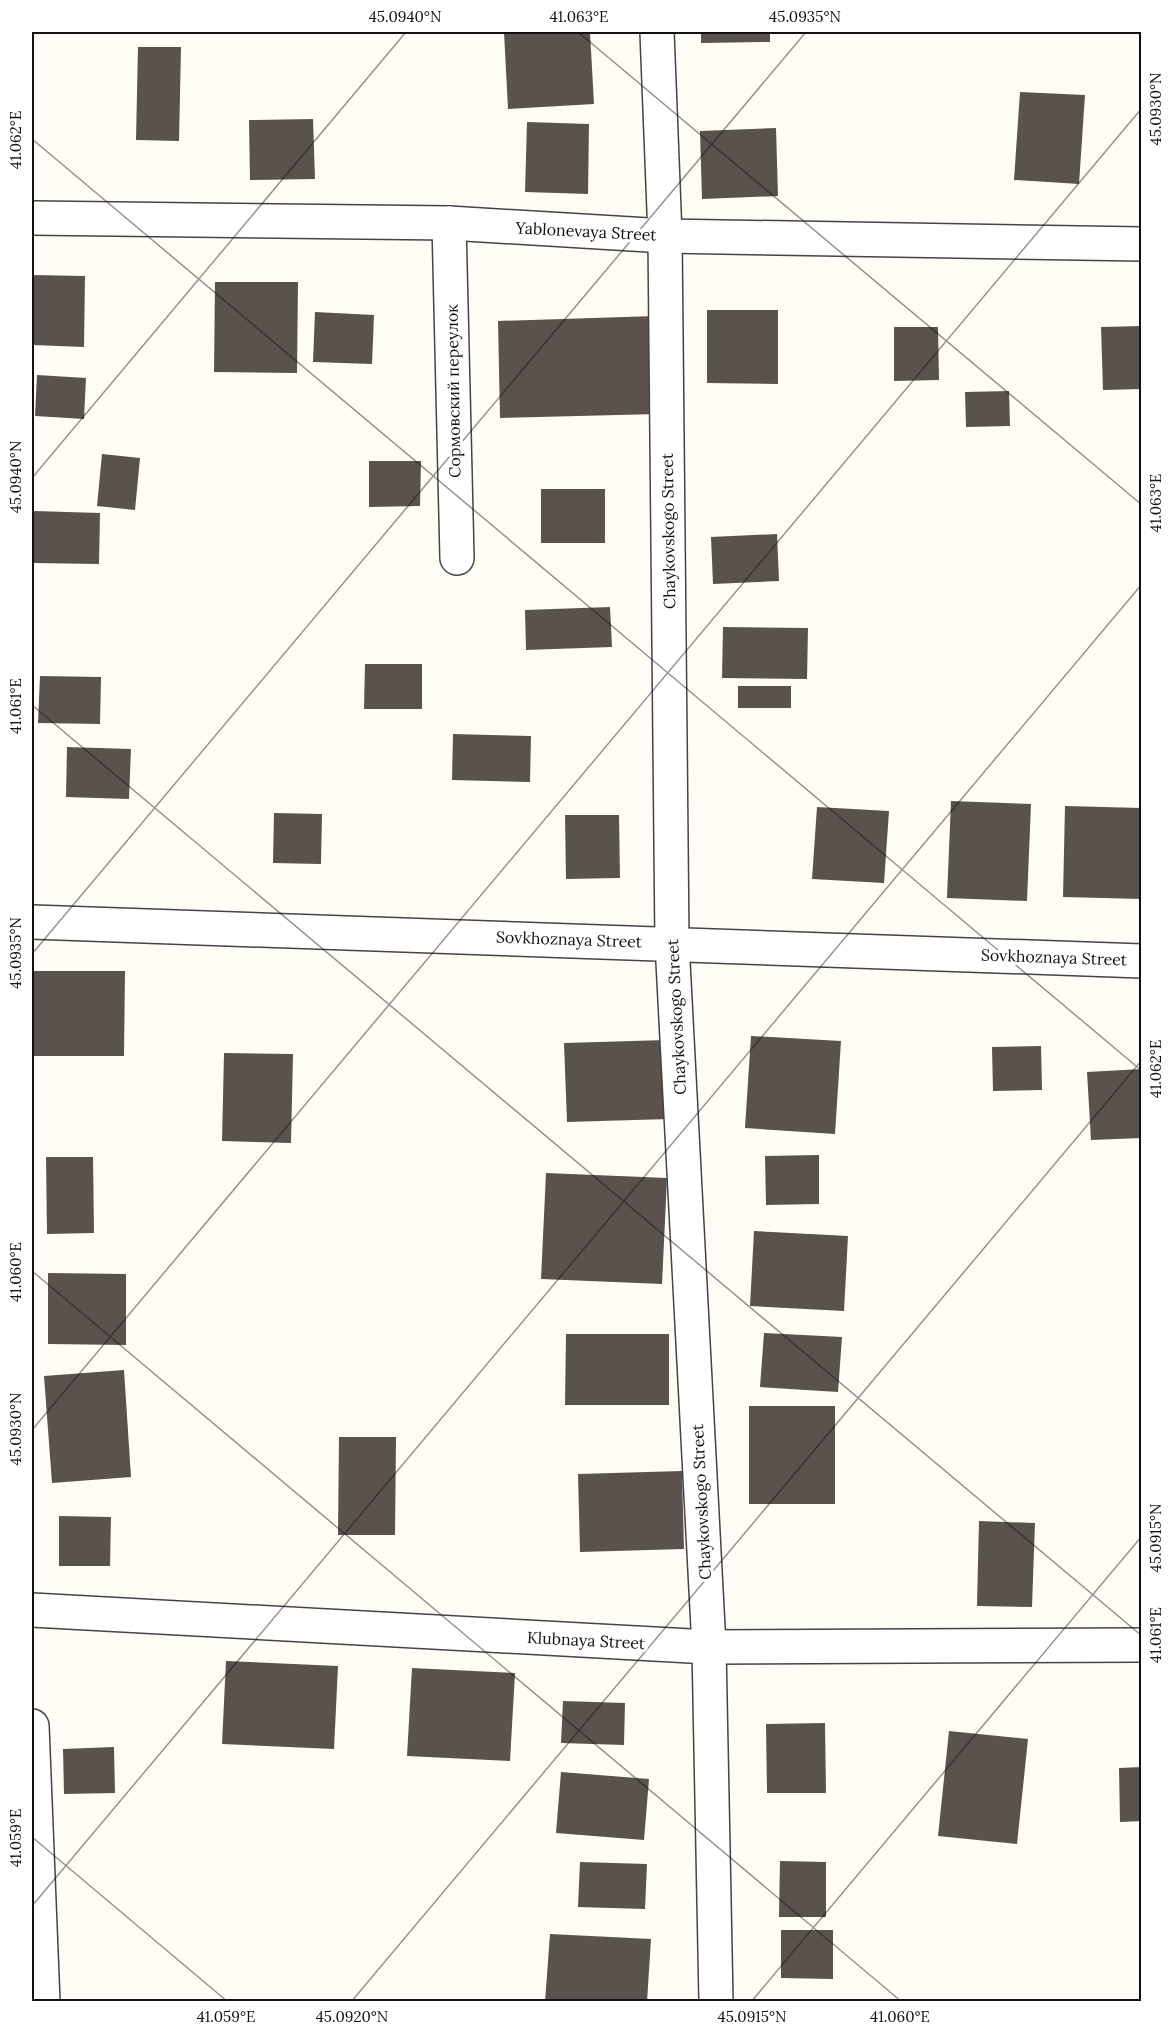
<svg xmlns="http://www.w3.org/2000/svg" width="1173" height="2033" viewBox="0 0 1173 2033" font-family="Lora,serif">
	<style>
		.building { fill: #5a524d }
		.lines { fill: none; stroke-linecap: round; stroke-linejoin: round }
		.minor-casing { stroke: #444; stroke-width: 36 }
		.minor { stroke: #fff; stroke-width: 33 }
		.ticks { fill: none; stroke: #111; stroke-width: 1.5; stroke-opacity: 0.45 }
		.labels { text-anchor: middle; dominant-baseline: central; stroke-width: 6; stroke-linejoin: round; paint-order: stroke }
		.street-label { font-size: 16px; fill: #111; stroke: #fff }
		.neatline { fill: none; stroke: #111; stroke-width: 2 }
		.ticks-label { font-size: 15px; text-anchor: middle; fill: #111 }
	</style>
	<rect width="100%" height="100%" fill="#fffdf5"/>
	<g class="building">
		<polygon points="504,32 590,32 594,104 508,109"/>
		<polygon points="701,32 770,32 770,42 701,43"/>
		<polygon points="138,47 181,47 179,141 136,140"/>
		<polygon points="1020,92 1085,95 1079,184 1014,180"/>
		<polygon points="313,119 315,179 250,180 249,120"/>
		<polygon points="527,122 589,124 588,194 525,192"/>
		<polygon points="776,128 778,196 702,199 700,131"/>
		<polygon points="32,275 85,276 84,347 32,345"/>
		<polygon points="215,282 298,282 297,373 214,372"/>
		<polygon points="707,310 778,310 778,384 707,383"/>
		<polygon points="315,312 374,315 372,364 313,362"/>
		<polygon points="655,316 658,414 500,418 498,321"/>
		<polygon points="1142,326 1142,389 1103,390 1101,327"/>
		<polygon points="894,327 938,327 939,380 894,381"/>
		<polygon points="37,375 86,378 84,419 35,416"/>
		<polygon points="1009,391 1010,426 966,427 965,392"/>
		<polygon points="102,454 140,458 135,510 97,506"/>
		<polygon points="369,461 421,461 420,506 369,507"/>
		<rect x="541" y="489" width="64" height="54"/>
		<polygon points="34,511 100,513 99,564 33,563"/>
		<polygon points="777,534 779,581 713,584 711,537"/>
		<polygon points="610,607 612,647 526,650 525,610"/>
		<polygon points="723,627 808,628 807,679 722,678"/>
		<polygon points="365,664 422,664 422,709 364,709"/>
		<polygon points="40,676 101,677 100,724 38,723"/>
		<rect x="738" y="686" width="53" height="22"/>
		<polygon points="453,734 531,736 530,782 452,780"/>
		<polygon points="67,747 131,749 129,799 66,797"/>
		<polygon points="951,801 1031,804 1027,901 947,898"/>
		<polygon points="1065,806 1142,808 1142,899 1063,897"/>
		<polygon points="817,807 889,811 884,883 812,879"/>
		<polygon points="274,813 322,814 321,864 273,863"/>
		<polygon points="565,815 619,815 620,878 566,879"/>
		<polygon points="32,971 125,971 124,1056 32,1056"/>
		<polygon points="751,1036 841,1041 835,1134 745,1128"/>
		<polygon points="667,1040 669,1119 567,1122 564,1043"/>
		<polygon points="1041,1046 1042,1090 993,1091 992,1047"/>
		<polygon points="224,1053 293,1054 291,1143 222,1141"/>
		<polygon points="1142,1069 1142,1138 1091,1140 1087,1072"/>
		<polygon points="819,1155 819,1204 766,1205 765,1156"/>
		<polygon points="46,1157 93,1157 94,1233 47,1234"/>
		<polygon points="546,1173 667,1178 662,1284 541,1279"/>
		<polygon points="754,1231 848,1236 844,1311 750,1306"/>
		<polygon points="48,1273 126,1274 126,1345 48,1344"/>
		<polygon points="764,1333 842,1337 838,1392 760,1387"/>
		<polygon points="566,1334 669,1334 669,1405 565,1405"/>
		<polygon points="124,1370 131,1477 52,1483 44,1376"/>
		<rect x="749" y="1406" width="86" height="98"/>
		<polygon points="339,1437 396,1437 395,1535 338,1535"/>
		<polygon points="682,1471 684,1549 580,1552 578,1474"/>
		<polygon points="59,1516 111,1517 110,1566 59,1566"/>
		<polygon points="979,1521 1035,1523 1032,1607 977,1606"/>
		<polygon points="226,1661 338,1666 334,1749 222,1744"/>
		<polygon points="412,1668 515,1673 510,1761 407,1756"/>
		<polygon points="563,1701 625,1703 624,1745 561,1743"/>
		<polygon points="825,1723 826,1793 767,1793 766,1724"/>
		<polygon points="949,1731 1028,1739 1017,1844 938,1836"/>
		<polygon points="114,1747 115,1793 64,1794 63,1749"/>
		<polygon points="1142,1767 1142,1821 1120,1822 1119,1768"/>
		<polygon points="561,1772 649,1779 644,1840 556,1833"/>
		<polygon points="780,1861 826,1862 826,1917 779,1917"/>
		<polygon points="580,1862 647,1864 645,1909 578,1907"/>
		<polygon points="781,1930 833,1930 833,1979 781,1978"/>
		<polygon points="550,1934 651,1939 647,2002 545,2002"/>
	</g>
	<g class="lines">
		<g class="minor-casing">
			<g id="minor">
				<polyline points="657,32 665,236 672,943 709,1647 716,2002"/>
				<polyline points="32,218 449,223 665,236 1142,244"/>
				<polyline points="449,223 457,558"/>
				<polyline points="32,922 1142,961"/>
				<polyline points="32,1610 709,1647 1142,1645"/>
				<polyline points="32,1726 43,2002"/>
			</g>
		</g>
		<use href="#minor" class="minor"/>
	</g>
	<path class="ticks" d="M 578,32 L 1142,505M 32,139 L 1142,1071M 32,478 L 406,32M 32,705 L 1142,1636M 32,954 L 806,32M 32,1271 L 902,2002M 32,1430 L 1142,108M 32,1837 L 228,2002M 32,1906 L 1142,584M 351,2002 L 1142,1060M 751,2002 L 1142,1536"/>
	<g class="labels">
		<g class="street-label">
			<text transform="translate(586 231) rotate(3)">Yablonevaya Street</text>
			<text transform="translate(453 391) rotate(-91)">Сормовский переулок</text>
			<text transform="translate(668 531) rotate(-91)">Chaykovskogo Street</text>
			<text transform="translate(569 939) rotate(2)">Sovkhoznaya Street</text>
			<text transform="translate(1054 957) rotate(2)">Sovkhoznaya Street</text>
			<text transform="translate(676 1017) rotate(-93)">Chaykovskogo Street</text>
			<text transform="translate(701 1502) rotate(-93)">Chaykovskogo Street</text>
			<text transform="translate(586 1640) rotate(3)">Klubnaya Street</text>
		</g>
	</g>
	<rect width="1173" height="2033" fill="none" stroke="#ffffff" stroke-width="66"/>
	<rect x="33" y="33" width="1107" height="1967" class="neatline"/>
	<g class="ticks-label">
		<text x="405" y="22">45.0940°N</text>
		<text x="579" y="22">41.063°E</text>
		<text x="805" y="22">45.0935°N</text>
		<text transform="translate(1156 109) rotate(-90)" y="5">45.0930°N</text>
		<text transform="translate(16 140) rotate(-90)" y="5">41.062°E</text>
		<text transform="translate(16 477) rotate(-90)" y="5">45.0940°N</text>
		<text transform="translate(1156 503) rotate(-90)" y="5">41.063°E</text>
		<text transform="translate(16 706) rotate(-90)" y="5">41.061°E</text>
		<text transform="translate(16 953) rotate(-90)" y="5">45.0935°N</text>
		<text transform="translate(1156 1069) rotate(-90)" y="5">41.062°E</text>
		<text transform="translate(16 1272) rotate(-90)" y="5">41.060°E</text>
		<text transform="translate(16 1429) rotate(-90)" y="5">45.0930°N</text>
		<text transform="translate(1156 1538) rotate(-90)" y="5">45.0915°N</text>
		<text transform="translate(1156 1635) rotate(-90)" y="5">41.061°E</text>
		<text transform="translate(16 1838) rotate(-90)" y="5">41.059°E</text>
		<text x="226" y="2022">41.059°E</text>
		<text x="352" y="2022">45.0920°N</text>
		<text x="752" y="2022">45.0915°N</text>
		<text x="900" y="2022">41.060°E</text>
	</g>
</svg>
